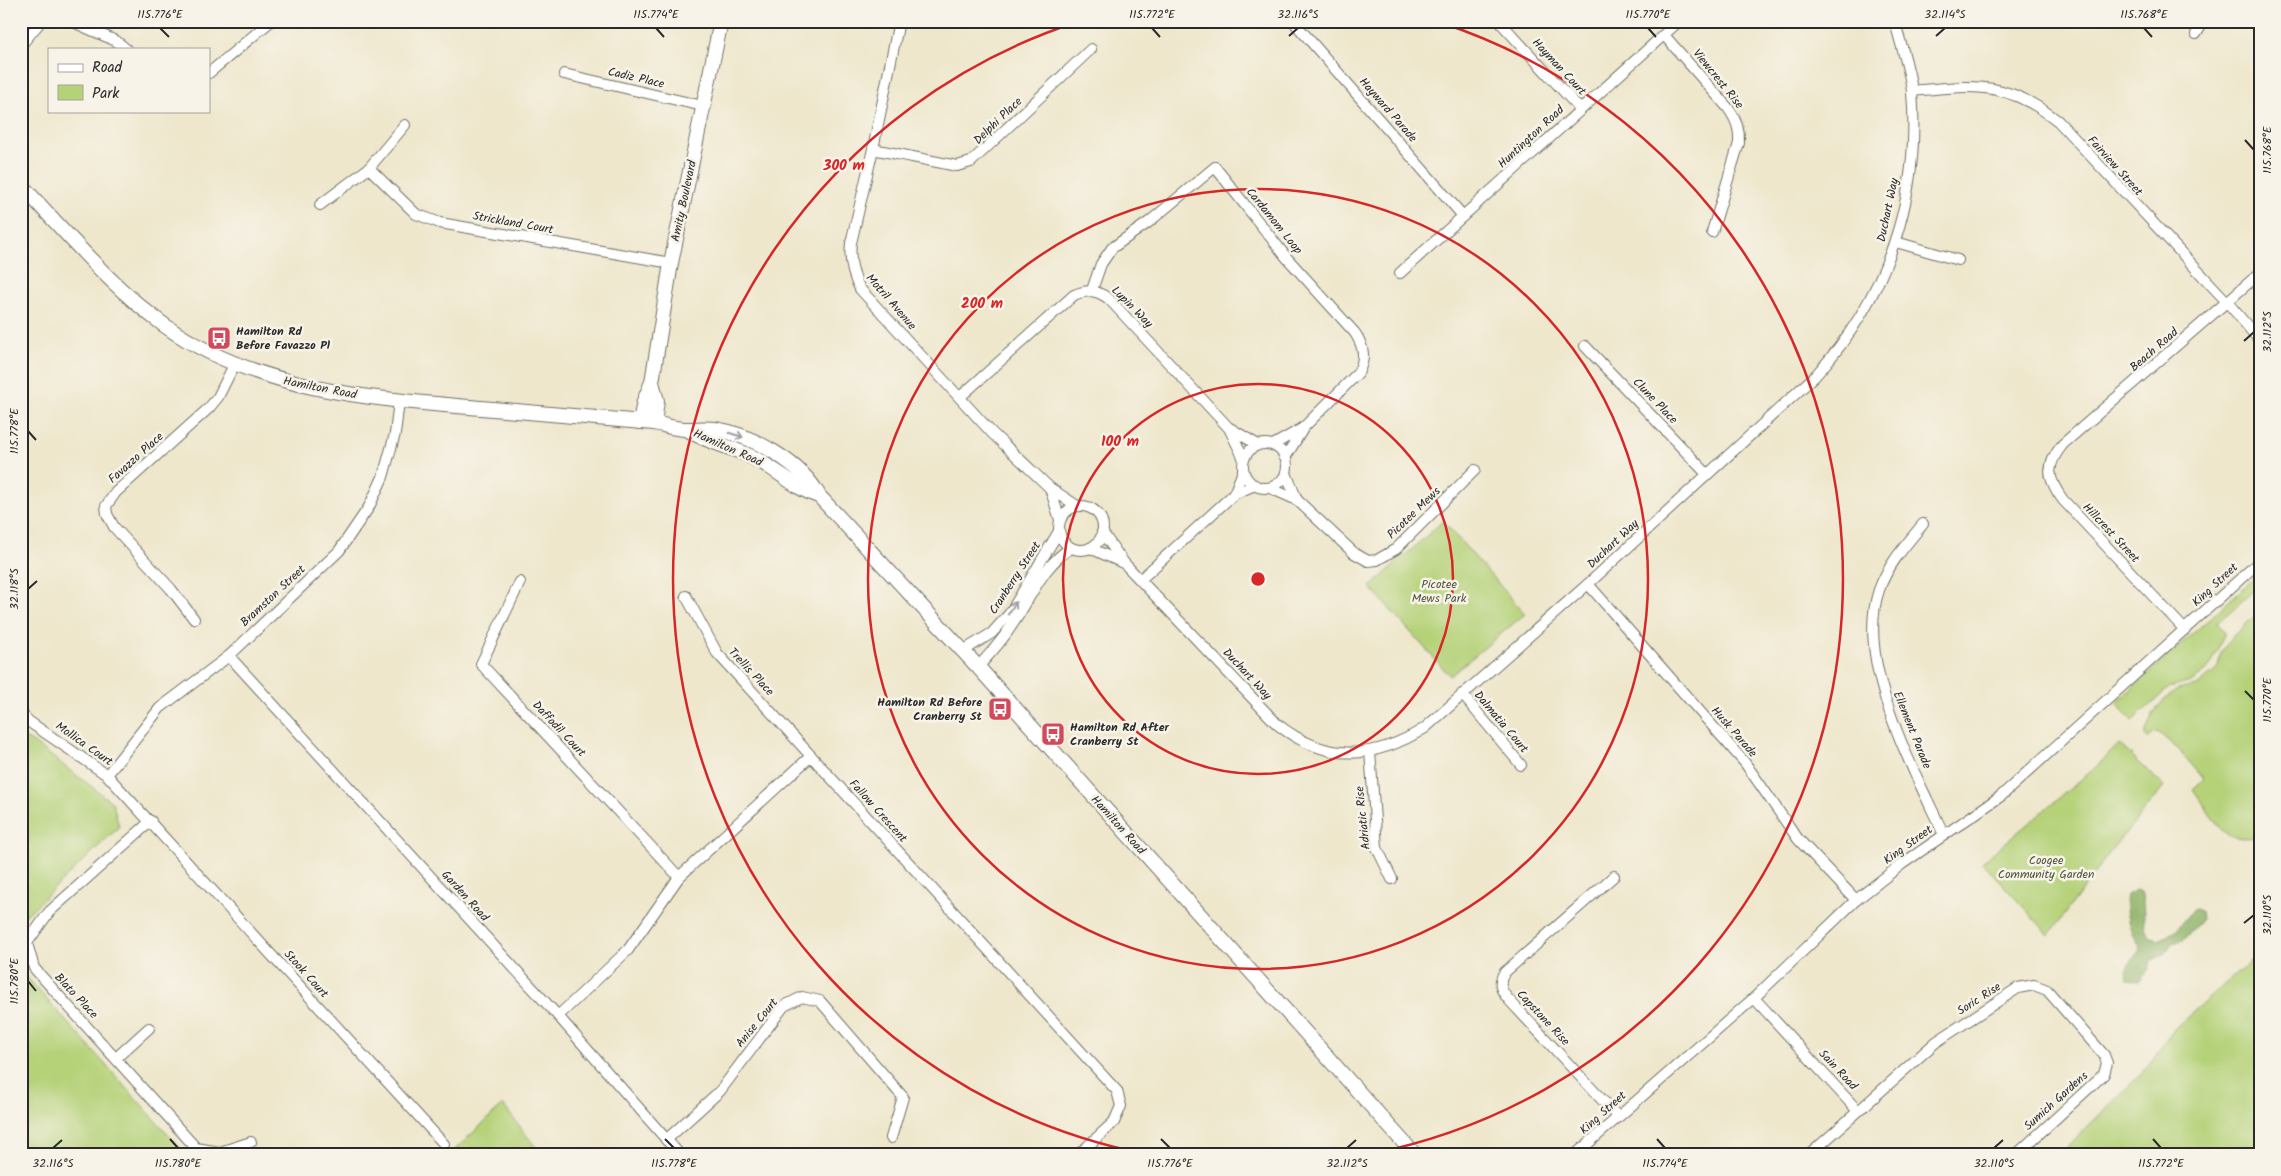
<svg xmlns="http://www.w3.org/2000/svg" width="2281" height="1176" viewBox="0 0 2281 1176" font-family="Kalam,sans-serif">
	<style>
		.green { fill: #b5d279; stroke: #707e52 }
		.forest { fill: #90b469; stroke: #5e704a }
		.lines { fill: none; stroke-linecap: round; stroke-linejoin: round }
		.street-casing { stroke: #6f6d63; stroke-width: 12 }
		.secondary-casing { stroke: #6f6d63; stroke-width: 16 }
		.street { stroke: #fff; stroke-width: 10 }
		.secondary { stroke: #fff; stroke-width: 14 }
		.oneway { stroke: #a0a0a0 }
		.ticks { fill: none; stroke: #2b2b2b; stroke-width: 2 }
		.ring { fill: none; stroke: #d62828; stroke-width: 2.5 }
		.labels { text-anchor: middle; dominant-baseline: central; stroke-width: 5; stroke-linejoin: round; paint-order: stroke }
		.street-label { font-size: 12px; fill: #2b2b2b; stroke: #f7f3e8 }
		.poi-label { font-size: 12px; font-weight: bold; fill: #2b2b2b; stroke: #f7f3e8; text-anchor: start }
		.park-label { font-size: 12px; fill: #4e553e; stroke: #f7f3e8 }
		.centre { fill: #d62828; stroke: #f7f3e8; stroke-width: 2.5 }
		.ring-label { font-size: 15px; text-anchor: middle; font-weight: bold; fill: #d62828; stroke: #f7f3e8; stroke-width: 5; stroke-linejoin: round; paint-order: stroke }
		.neatline { fill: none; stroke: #2b2b2b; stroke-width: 2 }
		.ticks-label { font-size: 12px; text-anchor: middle; fill: #2b2b2b }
	</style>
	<rect width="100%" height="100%" fill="#f7f3e8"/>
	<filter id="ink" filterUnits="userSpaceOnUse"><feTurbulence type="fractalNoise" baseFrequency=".02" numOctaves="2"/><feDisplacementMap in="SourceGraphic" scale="10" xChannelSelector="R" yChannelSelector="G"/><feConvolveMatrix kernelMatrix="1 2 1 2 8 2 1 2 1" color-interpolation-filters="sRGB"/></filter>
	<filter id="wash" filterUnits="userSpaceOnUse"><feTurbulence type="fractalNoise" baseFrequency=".0096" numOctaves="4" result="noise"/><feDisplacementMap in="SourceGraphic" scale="20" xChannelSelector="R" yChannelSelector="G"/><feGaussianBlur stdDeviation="1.12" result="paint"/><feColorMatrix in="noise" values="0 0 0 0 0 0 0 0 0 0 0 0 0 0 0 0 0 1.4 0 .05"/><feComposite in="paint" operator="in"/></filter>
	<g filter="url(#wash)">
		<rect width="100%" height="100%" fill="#eee7cc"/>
		<g class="green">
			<polygon points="1443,521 1525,614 1450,676 1370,587"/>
			<polygon points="2260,573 2260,585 2217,623 2225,632 2212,663 2204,673 2191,682 2169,688 2132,721 2116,703"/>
			<path d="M 2260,611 L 2260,837 C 2245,838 2232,840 2221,829 L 2193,789 L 2204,779 L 2179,750 L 2159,733 L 2155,732 L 2148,739 L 2144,735 L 2153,714 L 2162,702 L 2177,690 L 2197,686 L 2214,672 L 2218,667 L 2221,652 L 2233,636 Z"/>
			<polygon points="21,736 34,743 113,803 119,827 21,920"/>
			<polygon points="2119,744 2164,786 2104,860 2049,935 1982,862 2095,768"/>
			<polygon points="2260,958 2260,1155 2059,1155 2144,1071 2175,1028 2251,961"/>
			<polygon points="21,971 187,1155 21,1154"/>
			<polygon points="503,1105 542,1155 449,1155"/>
		</g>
		<path class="forest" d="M 2136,890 L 2141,892 C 2146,907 2141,922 2149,937 L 2158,940 C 2166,937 2173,933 2179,926 C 2185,919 2188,913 2196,909 L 2201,911 L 2202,919 L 2184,940 L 2172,942 C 2167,953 2163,956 2151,960 L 2149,969 L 2139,981 L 2128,980 L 2127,967 L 2141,950 C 2139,943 2137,941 2133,935 C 2129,928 2123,902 2126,895 Z"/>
	</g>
	<g filter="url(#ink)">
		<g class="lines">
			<g class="street-casing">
				<g id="street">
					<polyline points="71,21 116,41 126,49"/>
					<path d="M 899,21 L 873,149 L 851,243 C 849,260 852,274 860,289 L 992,433 L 1050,488 L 1077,506"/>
					<polyline points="1293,21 1463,216"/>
					<polyline points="1499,21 1580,109"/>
					<polyline points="2196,34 2204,21"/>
					<path d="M 1664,35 L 1728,108 C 1736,119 1740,129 1739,143 L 1712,232"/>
					<polyline points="21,45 41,21"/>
					<polyline points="209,73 271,21"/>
					<polyline points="564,74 703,106"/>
					<path d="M 1912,91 C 1974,85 2006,80 2058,121 L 2228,303 L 2260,341"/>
					<polyline points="873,149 957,166 971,162 1091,49"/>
					<polyline points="369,168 416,214 440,223 671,263"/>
					<polyline points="320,205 369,168 405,125"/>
					<polyline points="1896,242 1958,260"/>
					<polyline points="1400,273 1679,21"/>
					<path d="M 1092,290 L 1101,264 L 1112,248 L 1149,222 L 1215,167 L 1287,258 L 1355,333 C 1364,347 1366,358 1358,373 L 1304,427 L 1285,458"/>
					<polyline points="1585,346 1707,474"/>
					<path d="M 960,397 L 1074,295 C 1088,289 1097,290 1109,299 L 1228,427 L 1258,445"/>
					<polyline points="1229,428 1244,459"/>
					<circle cx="1265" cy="466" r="22"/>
					<polyline points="1273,445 1303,428"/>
					<polyline points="1286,473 1297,500 1354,553 1368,561 1377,560 1396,549 1475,470"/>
					<polyline points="1050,488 1060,520"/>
					<polyline points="1270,488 1297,500"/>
					<polyline points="1234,494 1243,471"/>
					<circle cx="1081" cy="528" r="22"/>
					<path d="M 1923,524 C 1906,545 1888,564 1879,590 C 1854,662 1914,770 1944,835"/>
					<path d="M 1102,532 L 1124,563 L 1277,724 C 1326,763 1374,760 1425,728 L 1588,584 L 1815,376 C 1886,299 1921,197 1912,92 C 1910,69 1900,44 1895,21"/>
					<polyline points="1090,548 1123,563"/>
					<polyline points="1141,579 1234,494 1255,485"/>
					<polyline points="520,582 481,664 679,877"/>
					<polyline points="1588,584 1745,763 1798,839 1856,900"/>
					<polyline points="686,596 717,653 1117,1091 1121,1106 1114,1122 1078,1155"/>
					<polyline points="194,619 171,589 114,527 107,514 106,506 116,492 209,408 218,397 235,363"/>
					<path d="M 2185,630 L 2063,500 C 2047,478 2045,466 2063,444 L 2260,273"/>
					<polyline points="963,651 992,633 1010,613 1059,531"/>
					<polyline points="229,656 558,1016 680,1155"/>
					<path d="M 978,667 C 989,655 1001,642 1010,628 C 1030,601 1041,566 1071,548"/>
					<polyline points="1462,694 1521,765"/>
					<polyline points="21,713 28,721 107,775 444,1144"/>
					<polyline points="1370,751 1377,848 1392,879"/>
					<polyline points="107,775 160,708 229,656 339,551 369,507 383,477 395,434 399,401"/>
					<polyline points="151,821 49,912 27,943 34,968 196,1148 220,1152 251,1142"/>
					<path d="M 1614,876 L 1505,972 C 1497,983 1501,991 1509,1000 L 1618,1117"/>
					<polyline points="1754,998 1858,1111"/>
					<polyline points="558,1016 628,950 679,877 811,756"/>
					<polyline points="116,1058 149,1028"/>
					<polyline points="666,1140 720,1091 784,1006 802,997 820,1001 903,1097 891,1138"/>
					<polyline points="1575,1155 1754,998 1856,900 1902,864 2001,796 2260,561"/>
					<polyline points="1809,1155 1936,1042 2018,988 2034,985 2047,990 2104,1055 2107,1063 2104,1074 2016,1155"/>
				</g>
			</g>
			<g class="secondary-casing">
				<g id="secondary">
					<path d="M 21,185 C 67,233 110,286 164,325 C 256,391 372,399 481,408 C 539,413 596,418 654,423 C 665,425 677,430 688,429 C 698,429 706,428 715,429 C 752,435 802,463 819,496 L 978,667 L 1415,1155"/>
					<polyline points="652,382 657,401 654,423"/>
					<polyline points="640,422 644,401 652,382 671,263 721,21"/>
					<path d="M 688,430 C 708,443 731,446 752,457 C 776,468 795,489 819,496"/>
				</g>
			</g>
			<use href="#street" class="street"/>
			<use href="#secondary" class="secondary"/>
		</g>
		<defs><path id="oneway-shaft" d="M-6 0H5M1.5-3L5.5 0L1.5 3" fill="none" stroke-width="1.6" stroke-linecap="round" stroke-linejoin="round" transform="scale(1.25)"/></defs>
		<g class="oneway">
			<use href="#oneway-shaft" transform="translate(736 435) rotate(17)"/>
			<use href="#oneway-shaft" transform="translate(1012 608) rotate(-58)"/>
		</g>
	</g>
	<path class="ticks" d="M 160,28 L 169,37M 656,28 L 664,37M 1152,28 L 1160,37M 1648,28 L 1656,37M 2144,28 L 2152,37M 1289,36 L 1298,28M 1936,36 L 1945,28M 2245,140 L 2254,150M 2244,341 L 2254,332M 28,431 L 36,440M 28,589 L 37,581M 2245,691 L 2254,700M 2244,923 L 2254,915M 28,981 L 36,991M 170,1139 L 178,1148M 665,1139 L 674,1148M 1161,1139 L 1170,1148M 1657,1139 L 1665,1148M 2153,1139 L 2161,1148M 53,1148 L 62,1140M 1347,1148 L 1356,1140M 1994,1148 L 2003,1140"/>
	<g class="ring">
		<circle cx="1258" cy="579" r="195"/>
		<circle cx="1258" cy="579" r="390"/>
		<path d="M1146 1154A586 586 0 0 1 1077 22M1439 22A586 586 0 0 1 1370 1154"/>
	</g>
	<defs>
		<g id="bus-square" transform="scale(1.25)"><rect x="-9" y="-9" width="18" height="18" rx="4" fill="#d1495b" stroke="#f7f3e8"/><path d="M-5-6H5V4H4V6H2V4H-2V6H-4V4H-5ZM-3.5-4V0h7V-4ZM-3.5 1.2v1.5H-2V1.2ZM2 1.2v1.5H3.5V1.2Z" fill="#fff"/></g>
	</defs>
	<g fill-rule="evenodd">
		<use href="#bus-square" x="219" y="338"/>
		<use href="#bus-square" x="1000" y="709"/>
		<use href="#bus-square" x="1053" y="734"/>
	</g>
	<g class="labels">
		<g class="street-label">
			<text transform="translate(1559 67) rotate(47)">Hayman Court</text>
			<text transform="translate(636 78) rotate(13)">Cadiz Place</text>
			<text transform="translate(1718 79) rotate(51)">Viewcrest Rise</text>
			<text transform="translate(1388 110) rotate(49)">Hayward Parade</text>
			<text transform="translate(998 121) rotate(-44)">Delphi Place</text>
			<text transform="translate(1531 137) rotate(-43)">Huntington Road</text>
			<text transform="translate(2115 166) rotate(48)">Fairview Street</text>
			<text transform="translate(684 201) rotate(-78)">Amity Boulevard</text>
			<text transform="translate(1888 210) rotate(-78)">Duchart Way</text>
			<text transform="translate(1274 221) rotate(51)">Cardamom Loop</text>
			<text transform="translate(513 223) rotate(10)">Strickland Court</text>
			<text transform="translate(891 302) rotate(49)">Motril Avenue</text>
			<text transform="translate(1132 307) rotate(45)">Lupin Way</text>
			<text transform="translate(2154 350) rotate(-41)">Beach Road</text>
			<text transform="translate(320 388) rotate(11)">Hamilton Road</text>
			<text transform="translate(1655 401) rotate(46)">Clune Place</text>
			<text transform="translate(728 448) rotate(24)">Hamilton Road</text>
			<text transform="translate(136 458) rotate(-42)">Favazzo Place</text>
			<text transform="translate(1414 513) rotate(-44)">Picotee Mews</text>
			<text transform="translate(2111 533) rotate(47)">Hillcrest Street</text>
			<text transform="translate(1613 544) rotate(-43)">Duchart Way</text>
			<text transform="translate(1015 578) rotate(-57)">Cranberry Street</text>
			<text transform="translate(2215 585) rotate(-43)">King Street</text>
			<text transform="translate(273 596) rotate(-43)">Bramston Street</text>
			<text transform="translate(751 672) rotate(47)">Trellis Place</text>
			<text transform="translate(1247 674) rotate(47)">Duchart Way</text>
			<text transform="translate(1501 722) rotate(50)">Dalmatia Court</text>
			<text transform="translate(559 729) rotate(47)">Daffodil Court</text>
			<text transform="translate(1912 730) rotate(68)">Ellement Parade</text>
			<text transform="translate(1734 732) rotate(49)">Husk Parade</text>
			<text transform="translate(84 744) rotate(35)">Mollica Court</text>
			<text transform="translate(878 811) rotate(48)">Fallow Crescent</text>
			<text transform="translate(1363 818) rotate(-96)">Adriatic Rise</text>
			<text transform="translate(1118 825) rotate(48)">Hamilton Road</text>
			<text transform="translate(1908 845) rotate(-36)">King Street</text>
			<text transform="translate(465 896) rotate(48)">Garden Road</text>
			<text transform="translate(306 974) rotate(48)">Stook Court</text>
			<text transform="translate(76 996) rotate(47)">Blato Place</text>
			<text transform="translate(1979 999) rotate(-33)">Soric Rise</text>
			<text transform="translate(1543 1018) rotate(47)">Capstone Rise</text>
			<text transform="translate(757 1023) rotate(-51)">Anise Court</text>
			<text transform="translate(1838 1070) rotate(47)">Sain Road</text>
			<text transform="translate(2056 1101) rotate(-42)">Sumich Gardens</text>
			<text transform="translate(1603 1113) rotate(-42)">King Street</text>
		</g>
		<g class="poi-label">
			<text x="236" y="331">Hamilton Rd<tspan x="236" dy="14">Before Favazzo Pl</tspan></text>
			<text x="982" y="702" text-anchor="end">Hamilton Rd Before<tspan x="982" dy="14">Cranberry St</tspan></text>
			<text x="1070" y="727">Hamilton Rd After<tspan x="1070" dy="14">Cranberry St</tspan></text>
		</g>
		<g class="park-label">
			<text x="1439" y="584">Picotee<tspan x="1439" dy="14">Mews Park</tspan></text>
			<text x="2046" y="860">Coogee<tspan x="2046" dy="14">Community Garden</tspan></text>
		</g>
	</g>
	<circle cx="1258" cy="579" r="8" class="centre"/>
	<g class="ring-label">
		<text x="844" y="170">300 m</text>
		<text x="982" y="308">200 m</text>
		<text x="1120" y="446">100 m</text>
	</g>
	<rect width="2281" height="1176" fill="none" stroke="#f7f3e8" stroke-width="55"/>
	<rect x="48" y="48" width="162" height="65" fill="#f7f3e8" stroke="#a5a39c"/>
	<rect x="58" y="64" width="25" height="8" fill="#ffffff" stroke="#a5a39c"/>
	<text x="92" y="72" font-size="15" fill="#2b2b2b">Road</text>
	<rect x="58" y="85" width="25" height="15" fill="#b5d279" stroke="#a5a39c"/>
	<text x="92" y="98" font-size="15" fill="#2b2b2b">Park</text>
	<rect x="28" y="28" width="2226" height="1120" class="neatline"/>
	<g class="ticks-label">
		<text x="160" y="18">115.776°E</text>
		<text x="656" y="18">115.774°E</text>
		<text x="1152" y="18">115.772°E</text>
		<text x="1298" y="18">32.116°S</text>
		<text x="1648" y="18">115.770°E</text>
		<text x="1945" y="18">32.114°S</text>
		<text x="2144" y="18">115.768°E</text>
		<text transform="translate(2267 150) rotate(-90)" y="4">115.768°E</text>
		<text transform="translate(2267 332) rotate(-90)" y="4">32.112°S</text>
		<text transform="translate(14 431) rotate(-90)" y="4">115.778°E</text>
		<text transform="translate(14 589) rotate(-90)" y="4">32.118°S</text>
		<text transform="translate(2267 700) rotate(-90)" y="4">115.770°E</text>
		<text transform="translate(2267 915) rotate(-90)" y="4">32.110°S</text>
		<text transform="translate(14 981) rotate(-90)" y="4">115.780°E</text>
		<text x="53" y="1167">32.116°S</text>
		<text x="178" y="1167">115.780°E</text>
		<text x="674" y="1167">115.778°E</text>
		<text x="1170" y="1167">115.776°E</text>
		<text x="1347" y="1167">32.112°S</text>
		<text x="1665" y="1167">115.774°E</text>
		<text x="1994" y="1167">32.110°S</text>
		<text x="2161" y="1167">115.772°E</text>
	</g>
</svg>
